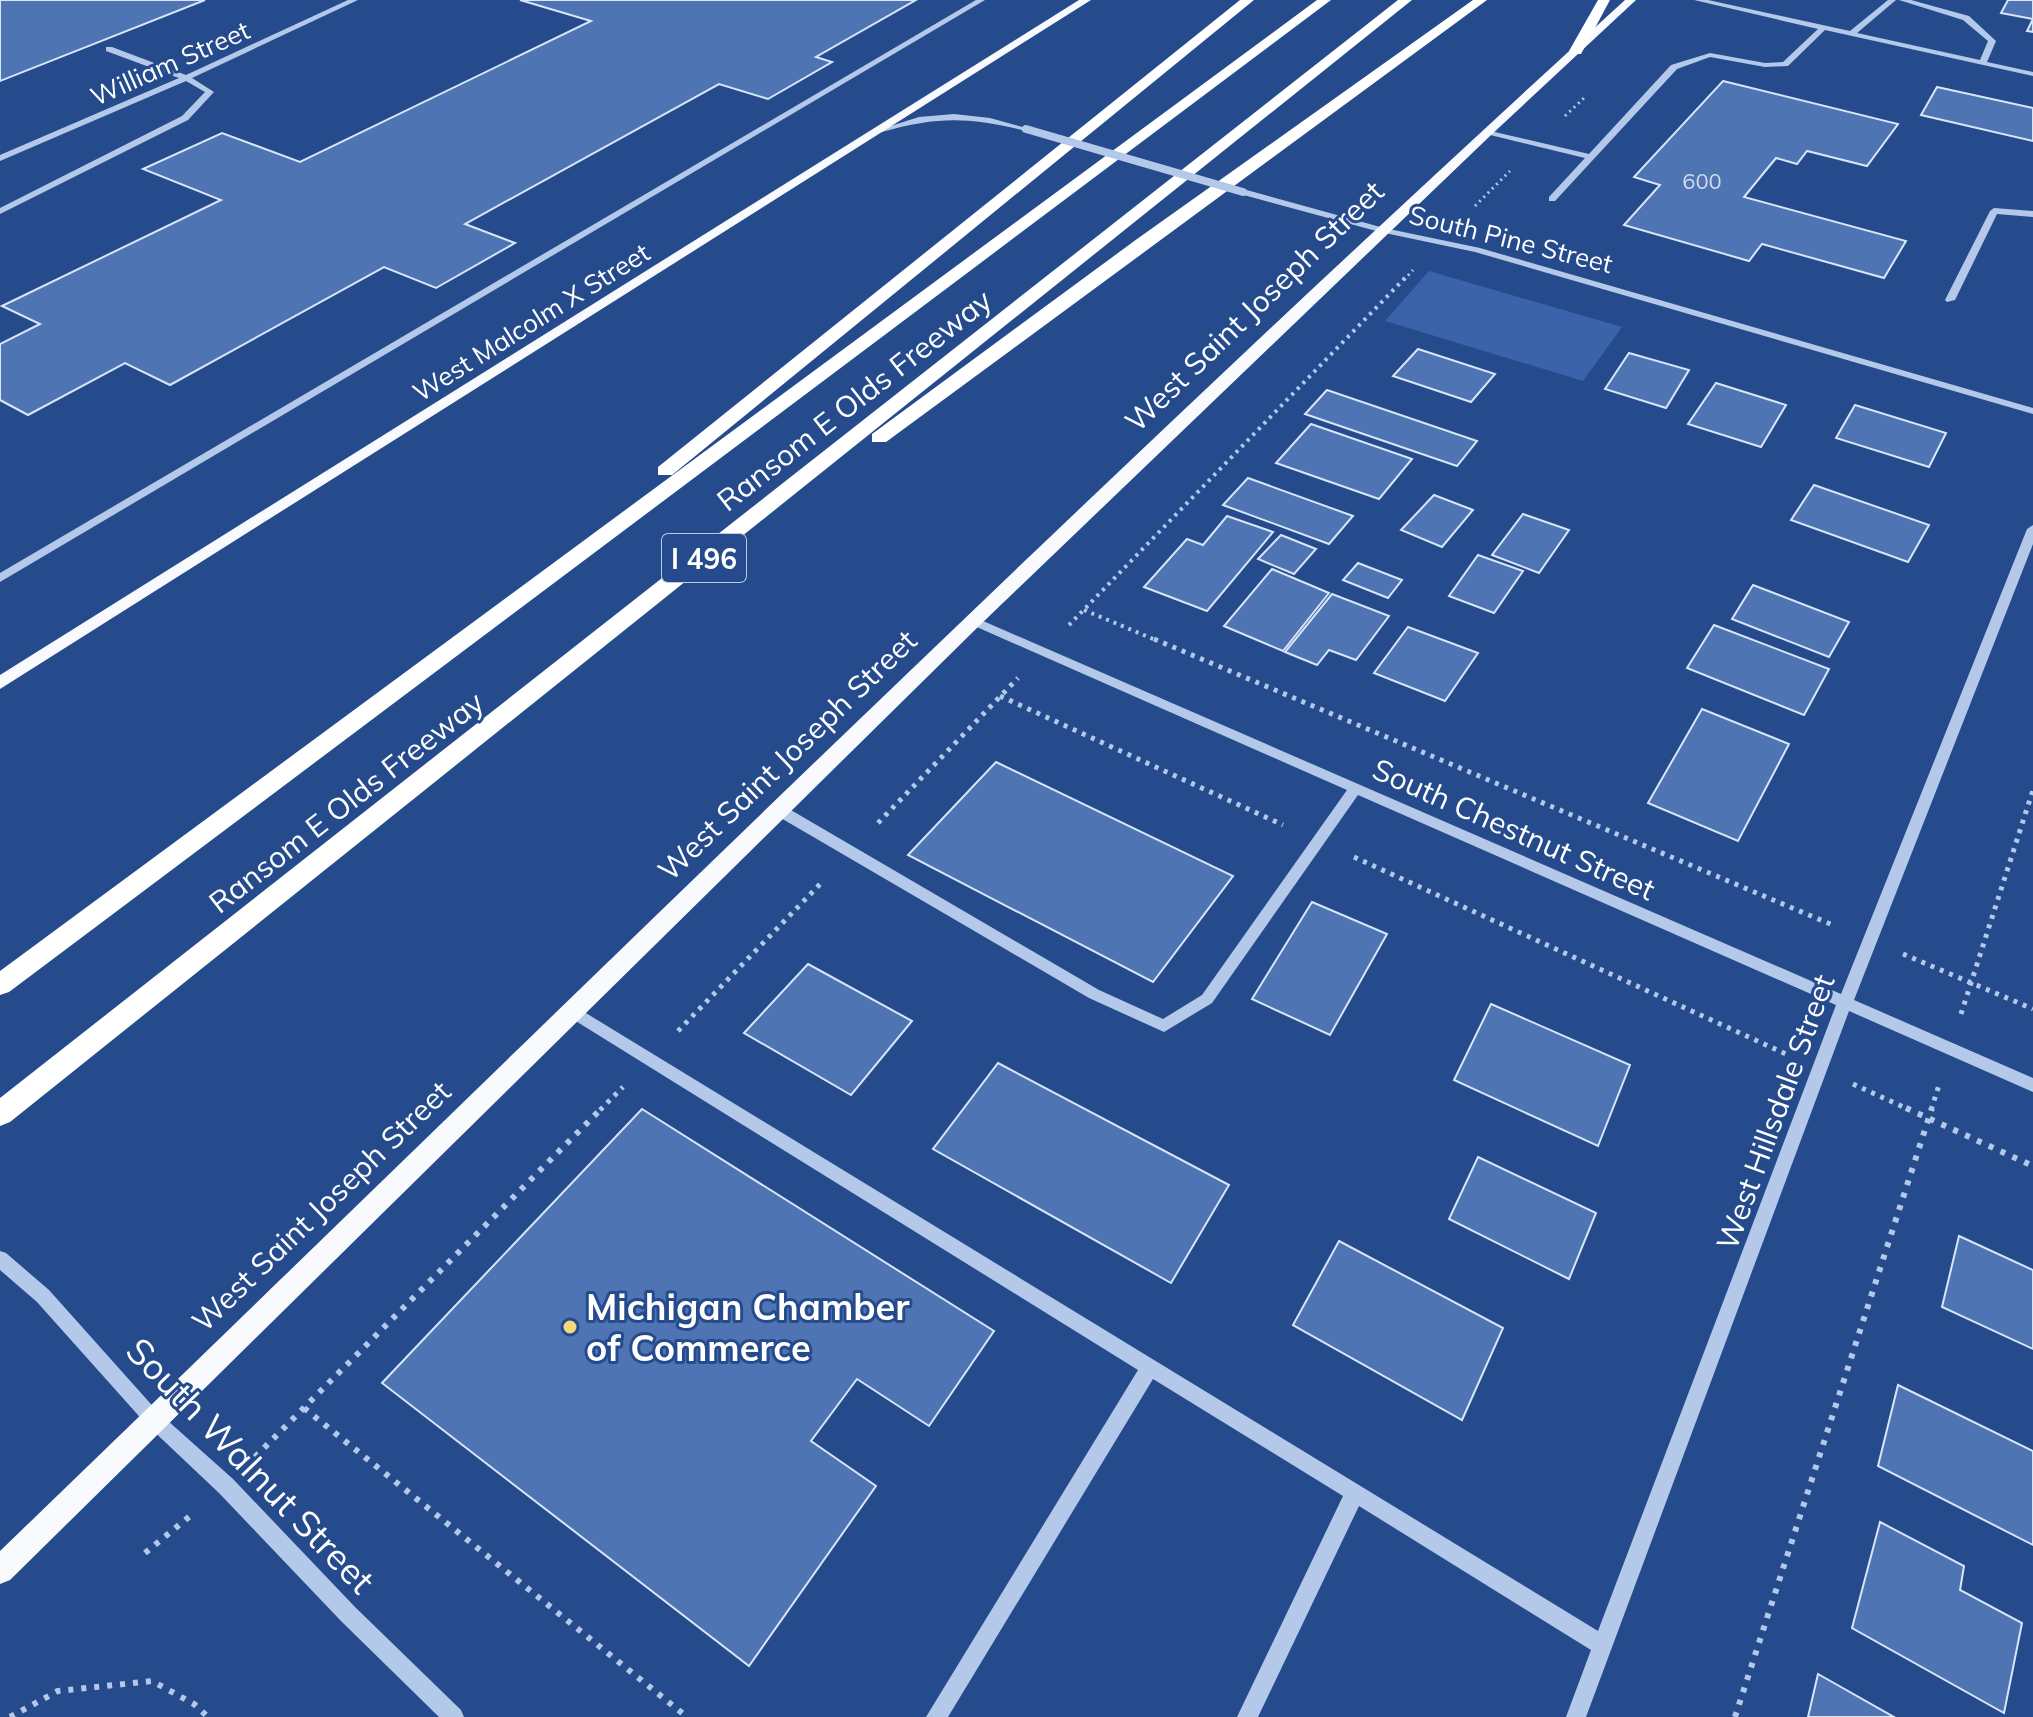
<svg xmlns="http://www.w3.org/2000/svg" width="2033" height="1717" viewBox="0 0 2033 1717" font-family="Mulish,sans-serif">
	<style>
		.green { fill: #3a63a9 }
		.building { fill: #4e74b3; stroke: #d9e5f8; stroke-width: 2 }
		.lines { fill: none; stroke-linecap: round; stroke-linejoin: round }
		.path-far3 { stroke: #b4c9ea; stroke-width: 3; stroke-dasharray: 2 4; stroke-linecap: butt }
		.path-far2 { stroke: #b4c9ea; stroke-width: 4; stroke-dasharray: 3 5; stroke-linecap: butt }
		.path-far1 { stroke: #b4c9ea; stroke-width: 5; stroke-dasharray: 4 6; stroke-linecap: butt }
		.path { stroke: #b4c9ea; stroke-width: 6; stroke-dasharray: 5 8; stroke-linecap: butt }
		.minor { fill: #b4c9ea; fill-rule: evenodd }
		.major { fill: #f8fafe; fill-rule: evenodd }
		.highway { fill: #fff; fill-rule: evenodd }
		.minor-bridge { stroke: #b4c9ea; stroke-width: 8 }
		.poi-dot { fill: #f4da79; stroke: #254b8c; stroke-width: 3 }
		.labels { text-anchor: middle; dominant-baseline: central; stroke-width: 6; stroke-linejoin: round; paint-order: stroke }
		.far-number-label { font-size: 22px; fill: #d3dcec }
		.far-street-label { font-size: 26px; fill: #fff; stroke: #254b8c }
		.shield { fill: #254b8c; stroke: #bec9dc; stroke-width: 2 }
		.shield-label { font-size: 28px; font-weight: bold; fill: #fff }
		.street-label { font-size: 30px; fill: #fff; stroke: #254b8c }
		.near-poi-label { font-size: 36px; font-weight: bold; fill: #fff; stroke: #254b8c; text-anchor: start }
		.near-street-label { font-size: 36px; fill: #fff; stroke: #254b8c }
	</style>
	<rect width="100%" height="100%" fill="#254b8c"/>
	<polygon class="green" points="1429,271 1622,327 1583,381 1385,321"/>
	<g class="building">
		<polygon points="0,0 205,0 0,81"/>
		<polygon points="520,0 916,0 816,57 832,62 768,99 719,84 465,224 515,243 436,288 384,267 170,385 125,363 28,415 0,400 0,344 40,324 2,306 221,200 143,169 222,133 300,162 591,21"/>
		<polygon points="2008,0 2033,0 2033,32 2027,31 2033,19 2001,13"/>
		<polygon points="1723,81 1898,124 1867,166 1807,151 1797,164 1776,158 1744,197 1906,241 1884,278 1762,244 1749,261 1624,225 1660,185 1634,177"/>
		<polygon points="1937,87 2033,108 2033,141 1921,115"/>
		<polygon points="1418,349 1495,374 1471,402 1393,376"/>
		<polygon points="1629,353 1689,370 1666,408 1605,389"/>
		<polygon points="1716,383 1786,405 1761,447 1688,424"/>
		<polygon points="1327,390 1477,441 1457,466 1305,414"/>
		<polygon points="1855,405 1946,433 1929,467 1836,438"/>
		<polygon points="1311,424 1412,459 1379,499 1276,463"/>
		<polygon points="1248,478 1353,516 1329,544 1223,505"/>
		<polygon points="1814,485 1929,525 1908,562 1791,520"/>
		<polygon points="1434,495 1473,510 1442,547 1401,530"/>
		<polygon points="1523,514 1569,530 1539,573 1492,555"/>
		<polygon points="1227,516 1273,532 1207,611 1144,587 1187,539 1203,545"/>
		<polygon points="1281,535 1316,549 1294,574 1258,559"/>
		<polygon points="1478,555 1523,571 1494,613 1449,596"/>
		<polygon points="1358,563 1402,580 1388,598 1343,580"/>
		<polygon points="1272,569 1329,593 1283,651 1224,626"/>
		<polygon points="1753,585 1849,622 1829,657 1732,619"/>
		<polygon points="1332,594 1389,616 1356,660 1329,650 1317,665 1285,652"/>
		<polygon points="1714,625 1829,669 1804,715 1687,668"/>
		<polygon points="1408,627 1478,653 1445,701 1374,673"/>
		<polygon points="1702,709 1789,744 1738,841 1648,803"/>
		<polygon points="996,762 1233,876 1153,982 908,855"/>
		<polygon points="1312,902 1387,934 1330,1035 1252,999"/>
		<polygon points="808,964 912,1021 851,1095 744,1033"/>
		<polygon points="1491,1004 1630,1065 1598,1146 1454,1080"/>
		<polygon points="998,1063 1229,1185 1171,1283 933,1149"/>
		<polygon points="642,1109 994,1331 929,1426 857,1379 811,1441 876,1486 749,1666 382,1383"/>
		<polygon points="1478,1157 1596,1213 1569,1279 1449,1219"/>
		<polygon points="1959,1236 2033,1270 2033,1349 1942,1307"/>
		<polygon points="1339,1241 1503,1328 1462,1420 1293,1325"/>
		<polygon points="1898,1385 2033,1451 2033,1545 1878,1466"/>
		<polygon points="1880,1522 1964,1566 1960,1590 2022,1623 2004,1713 1852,1628"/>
		<polygon points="1818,1674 1894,1717 1808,1717"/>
	</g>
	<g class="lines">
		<g class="path-far3">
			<polyline points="1565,116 1584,98"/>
			<polyline points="1475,206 1510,171"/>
			<polyline points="1404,280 1413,270"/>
		</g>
		<g class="path-far2">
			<polyline points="1084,610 1158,641"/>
			<polyline points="1069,625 1405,278"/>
		</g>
		<g class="path-far1">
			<polyline points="1154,639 1835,926"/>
			<polyline points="1000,696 1283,825"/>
			<polyline points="878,823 1018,678"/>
			<polyline points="1354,857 1786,1054"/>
			<polyline points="1903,954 2033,1009"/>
			<polyline points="1961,1014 2033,790"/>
			<polyline points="678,1031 824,880"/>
			<polyline points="1853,1084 1910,1110"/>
			<polyline points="600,1110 623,1087"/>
			<polyline points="1931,1110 1939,1085"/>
		</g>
		<g class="path">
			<polyline points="1906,1108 2033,1166"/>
			<polyline points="304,1408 687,1717"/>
			<polyline points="255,1457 602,1108"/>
			<polyline points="145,1553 195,1512"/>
			<polyline points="10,1717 58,1691 152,1681 194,1704 208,1717"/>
			<polyline points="1735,1717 1932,1108"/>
		</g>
		<g class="minor">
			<polygon points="348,0 358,0 192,78 214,92 188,120 0,214 0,208 182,116 205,92 186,81 0,161 0,155 179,78 106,51 106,47 112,47 186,75"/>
			<polygon points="976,0 985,0 0,582 0,573"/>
			<polygon points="1694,0 1708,0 1850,31 1888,0 1896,0 1857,33 1980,60 1988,41 1963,20 1899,0 1911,0 1969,16 1996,41 1987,62 2033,72 2033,76 1825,30 1788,66 1765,67 1710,57 1677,69 1555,201 1549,201 1549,197 1585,158 1482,133 1486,130 1589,154 1671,65 1710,53 1765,63 1783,62 1818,29"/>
			<path d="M 954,114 L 990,118 L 1030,129 L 1026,131 C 970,117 938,116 882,132 L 878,130 L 919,117 Z"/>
			<polygon points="1243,189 1384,228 1480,248 2033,408 2033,414 1475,252 1380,232 1240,194 1240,190"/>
			<polygon points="1994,208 2033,211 2033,217 1997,214 1955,300 1947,302 1945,300 1990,211"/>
			<polygon points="2033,525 2033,544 1854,1000 2033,1078 2033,1092 1849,1011 1586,1717 1566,1717 1591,1650 1359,1506 1258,1717 1237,1717 1343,1496 1153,1379 948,1717 926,1717 1138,1370 566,1015 563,1011 566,1007 571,1005 576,1007 1598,1631 1836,1005 1358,795 1212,1003 1164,1032 1089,998 774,814 772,810 774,806 784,806 1099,990 1163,1019 1202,995 1347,790 970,624 968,621 974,617 1841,994 2027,529"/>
			<polygon points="0,1251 6,1253 49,1290 158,1412 233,1479 355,1607 461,1710 464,1717 439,1717 341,1621 219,1493 146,1424 37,1302 0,1270"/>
		</g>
		<g class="major">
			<polygon points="1079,0 1091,0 0,689 0,675"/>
			<path d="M 1625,0 L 1636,0 L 1490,136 L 980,625 L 10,1580 L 0,1584 L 0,1551 C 539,1031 1072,504 1625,0 Z"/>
		</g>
		<g class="highway">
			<polygon points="1240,0 1254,0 672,475 658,475 658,467"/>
			<polygon points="1317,0 1331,0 9,992 0,995 0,971"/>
			<polygon points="1398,0 1412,0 10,1122 0,1126 0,1098"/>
			<polygon points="1473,0 1487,0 886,442 872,442 872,434 1137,239"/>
			<polygon points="1598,0 1610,0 1581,54 1571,54 1569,51"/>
		</g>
		<polyline class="minor-bridge" points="1026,129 1243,192"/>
	</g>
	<circle class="poi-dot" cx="570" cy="1327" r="8"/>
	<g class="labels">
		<g class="far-number-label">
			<text x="1702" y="181">600</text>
		</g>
		<g class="far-street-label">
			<text transform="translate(170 63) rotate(-24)">William Street</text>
			<text transform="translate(1511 239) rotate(14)">South Pine Street</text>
			<text transform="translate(531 322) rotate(-32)">West Malcolm X Street</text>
		</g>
		<rect class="shield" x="662" y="534" width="84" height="48" rx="6"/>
		<g class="shield-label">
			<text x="704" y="558">I 496</text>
		</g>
		<g class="street-label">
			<text transform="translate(1254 306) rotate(-44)">West Saint Joseph Street</text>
			<text transform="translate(854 400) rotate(-38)">Ransom E Olds Freeway</text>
			<text transform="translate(787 755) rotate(-44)">West Saint Joseph Street</text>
			<text transform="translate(346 802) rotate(-38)">Ransom E Olds Freeway</text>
			<text transform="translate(1514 829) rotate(24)">South Chestnut Street</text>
			<text transform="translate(1775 1112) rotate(-70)">West Hillsdale Street</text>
			<text transform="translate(321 1206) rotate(-44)">West Saint Joseph Street</text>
		</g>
		<g class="near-poi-label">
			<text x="586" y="1306">Michigan Chamber<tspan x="586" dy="41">of Commerce</tspan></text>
		</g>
		<g class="near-street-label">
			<text transform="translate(251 1465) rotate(46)">South Walnut Street</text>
		</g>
	</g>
</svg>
